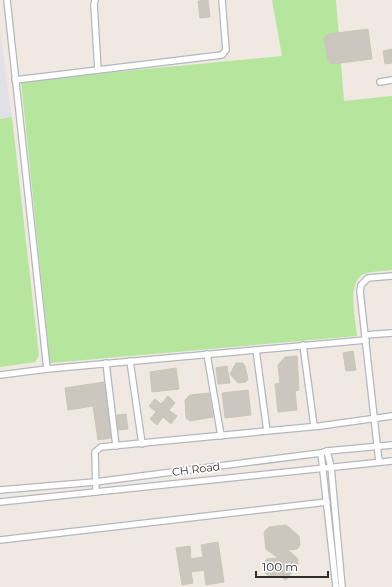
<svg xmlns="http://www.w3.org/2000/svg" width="392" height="587" viewBox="0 0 392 587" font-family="Montserrat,sans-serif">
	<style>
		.industrial { fill: #e3e1e8 }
		.green { fill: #b6e59e }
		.building { fill: #cbc7bf; stroke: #cbc5ba }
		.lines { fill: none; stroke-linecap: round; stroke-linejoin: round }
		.minor-casing { stroke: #b4b7c1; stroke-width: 8 }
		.minor { stroke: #fff; stroke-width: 5.5 }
		.labels { text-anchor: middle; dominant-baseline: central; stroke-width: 3.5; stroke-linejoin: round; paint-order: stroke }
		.street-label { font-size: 11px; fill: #2e2e2e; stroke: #fff }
	</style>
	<rect width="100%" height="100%" fill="#efe9e1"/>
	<polygon class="industrial" points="0,29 12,117 0,119"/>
	<g class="green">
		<path d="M 272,0 L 336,0 L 344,101 L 392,96 L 392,270 C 383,271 373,271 364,274 C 346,281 356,322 357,336 L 50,363 L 21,81 L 282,56 Z"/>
		<polygon points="12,117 39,356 35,362 0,367 0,119"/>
	</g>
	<g class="building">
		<polygon points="208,0 210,17 200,18 198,1"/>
		<polygon points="368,29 372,59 332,64 328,61 324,38 329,34"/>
		<polygon points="392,49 392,63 385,64 383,51"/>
		<polygon points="353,351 356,370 346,371 343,353"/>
		<polygon points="297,356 299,390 295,391 297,410 278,412 275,384 280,383 278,365 285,357"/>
		<polygon points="236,363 243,363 245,366 248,379 246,382 238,383 230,374"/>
		<polygon points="227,366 230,383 218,384 216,368"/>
		<polygon points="176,368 179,389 152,392 150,372"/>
		<polygon points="104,382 111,438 98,440 93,406 68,410 65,388"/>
		<polygon points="248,390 251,415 225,418 222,393"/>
		<polygon points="209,393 213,417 190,421 186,418 185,400 190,395"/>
		<polygon points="168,396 175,403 169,410 177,416 171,424 163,417 157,425 150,419 156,412 149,406 155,399 161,404"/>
		<polygon points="126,414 128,429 118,430 117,415"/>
		<polygon points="286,525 299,536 300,545 297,549 288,550 298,559 298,564 287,579 284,579 279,575 269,576 264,572 263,563 267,559 278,558 266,549 264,532 269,527"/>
		<polygon points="218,542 224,582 206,585 204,570 191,572 193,583 182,585 176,548 190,546 191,559 203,557 201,545"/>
	</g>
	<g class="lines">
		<g class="minor-casing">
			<g id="minor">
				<polyline points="98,70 222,55 226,50 222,0"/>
				<polyline points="15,80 98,70 94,5 95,0"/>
				<polyline points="380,82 392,80"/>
				<polyline points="365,335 392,333"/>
				<polyline points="303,345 314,426"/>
				<polyline points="256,350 267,431"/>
				<polyline points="207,354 221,436"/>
				<polyline points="130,361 142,444"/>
				<polyline points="106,363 116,446"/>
				<polyline points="47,369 366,340"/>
				<polyline points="0,375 47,369 7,0"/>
				<polyline points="327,451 331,467 342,587"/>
				<polyline points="321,453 336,587"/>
				<polyline points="379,462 360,291 361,285 368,278 392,276"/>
				<polyline points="0,490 95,482 321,453 327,451 392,445"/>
				<polyline points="96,492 95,452 101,447 320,426 392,416"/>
				<polyline points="0,502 392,461"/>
				<polyline points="0,540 327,502"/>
			</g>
		</g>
		<use href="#minor" class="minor"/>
	</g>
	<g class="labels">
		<g class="street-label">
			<text transform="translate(196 469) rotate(-7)">CH Road</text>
		</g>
	</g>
	<path d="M256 571v6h72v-6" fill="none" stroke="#2e2e2e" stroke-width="2"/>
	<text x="262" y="571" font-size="12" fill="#2e2e2e" stroke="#ffffff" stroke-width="3" paint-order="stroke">100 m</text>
</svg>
